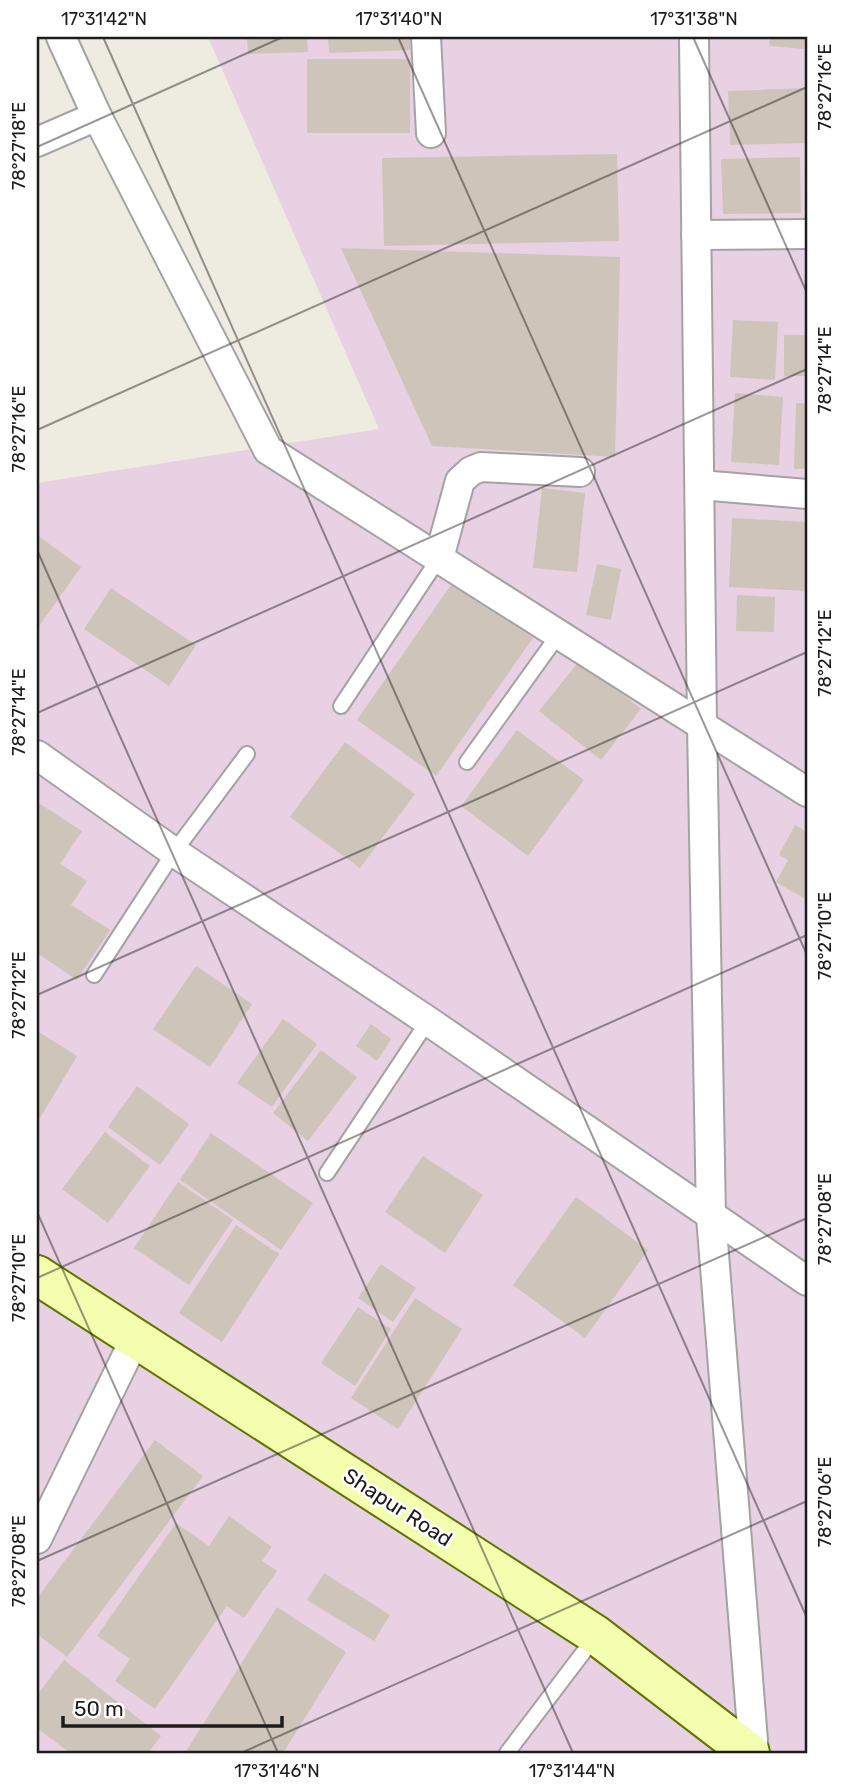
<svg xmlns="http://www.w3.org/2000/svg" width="844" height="1790" viewBox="0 0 844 1790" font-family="Rubik,sans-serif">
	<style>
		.industrial { fill: #e8d1e2 }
		.building { fill: #cec4b9 }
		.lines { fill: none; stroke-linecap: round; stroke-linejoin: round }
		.lane-casing { stroke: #a3a3a3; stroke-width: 18 }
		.street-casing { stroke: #a3a3a3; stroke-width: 32 }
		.secondary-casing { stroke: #5e7500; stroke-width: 42 }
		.lane { stroke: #fff; stroke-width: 14 }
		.street { stroke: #fff; stroke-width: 28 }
		.secondary { stroke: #f3feae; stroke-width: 38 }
		.ticks { fill: none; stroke: #1c1c1c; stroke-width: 2; stroke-opacity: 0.45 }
		.labels { text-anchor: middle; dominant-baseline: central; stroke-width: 5; stroke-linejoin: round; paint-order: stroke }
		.street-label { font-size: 21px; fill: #1c1c1c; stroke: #fff }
		.neatline { fill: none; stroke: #1c1c1c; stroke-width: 2.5 }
		.ticks-label { font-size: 18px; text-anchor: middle; fill: #1c1c1c }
	</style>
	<rect width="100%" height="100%" fill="#eeebe0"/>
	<polygon class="industrial" points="208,37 807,37 807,1753 37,1753 37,483 379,429"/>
	<g class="building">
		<polygon points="247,37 307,37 308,52 248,54"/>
		<polygon points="328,37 410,37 410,50 329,53"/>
		<polygon points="770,37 805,37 804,49 769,46"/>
		<rect x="307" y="59" width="103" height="74"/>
		<polygon points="807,88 807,143 730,145 728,91"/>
		<polygon points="617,154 619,241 384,246 382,158"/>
		<polygon points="800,157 801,213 723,214 721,159"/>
		<polygon points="341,248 620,257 615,457 432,446"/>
		<polygon points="733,320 778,322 775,380 730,377"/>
		<rect x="784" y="335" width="23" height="41"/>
		<polygon points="735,393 783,397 779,465 731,462"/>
		<polygon points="796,403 807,403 807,469 794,469"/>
		<polygon points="542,488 585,493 577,572 533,568"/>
		<polygon points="732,518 807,522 807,591 729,587"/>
		<polygon points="37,535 81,567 37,629"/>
		<polygon points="597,564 621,569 611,620 586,615"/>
		<polygon points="453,582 533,638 436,776 357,720"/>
		<polygon points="111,588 196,645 169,686 84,629"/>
		<polygon points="737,595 775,597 774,632 736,631"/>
		<polygon points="580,660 641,709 601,760 539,711"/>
		<polygon points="517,730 584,780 528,856 461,806"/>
		<polygon points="345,742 415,794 360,868 290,817"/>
		<polygon points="37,802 82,831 60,864 87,881 71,905 110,930 77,980 37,953"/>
		<polygon points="795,825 807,832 807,900 776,882 788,860 779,855"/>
		<polygon points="196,966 252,1004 210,1067 153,1029"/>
		<polygon points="283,1019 317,1044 272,1107 237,1083"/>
		<polygon points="371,1024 391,1039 377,1061 356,1046"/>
		<polygon points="37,1031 77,1056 37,1123"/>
		<polygon points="321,1050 357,1077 308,1141 273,1113"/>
		<polygon points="137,1086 189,1124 160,1165 108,1127"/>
		<polygon points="105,1132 150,1166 108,1223 62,1189"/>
		<polygon points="211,1133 313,1203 281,1250 180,1180"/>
		<polygon points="423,1156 483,1195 445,1253 385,1212"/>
		<polygon points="178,1182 233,1220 189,1285 134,1248"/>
		<polygon points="576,1197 648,1250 585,1338 513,1285"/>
		<polygon points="236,1225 279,1254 222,1342 179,1313"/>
		<polygon points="381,1264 416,1288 393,1322 358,1298"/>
		<polygon points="415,1298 462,1329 398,1429 351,1398"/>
		<polygon points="358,1307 391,1329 355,1386 321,1363"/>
		<polygon points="155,1440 203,1476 67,1657 37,1634 37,1598"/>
		<polygon points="229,1516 272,1547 262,1561 277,1571 244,1618 227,1606 155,1709 115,1681 130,1659 97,1636 176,1523 209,1546"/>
		<polygon points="324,1573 390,1615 374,1641 307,1600"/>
		<polygon points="277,1607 346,1652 283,1753 185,1753"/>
		<polygon points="64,1660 161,1736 148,1753 70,1753 37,1728 37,1695"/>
	</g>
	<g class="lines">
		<g class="lane-casing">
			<g id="lane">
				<polyline points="341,706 439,558"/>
				<polyline points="467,762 559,634"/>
				<polyline points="94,975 174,852 247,754"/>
				<polyline points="327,1173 428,1021"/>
				<polyline points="507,1753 595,1637"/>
			</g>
		</g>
		<g class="street-casing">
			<g id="street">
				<polyline points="61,37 97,116 268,450 807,792"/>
				<polyline points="426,37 431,133"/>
				<polyline points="694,37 702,725 711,1217 754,1753"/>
				<polyline points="37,142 97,116"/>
				<polyline points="696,235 807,234"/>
				<polyline points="700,485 807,494"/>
				<polyline points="439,558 460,481 471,471 481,467 580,472"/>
				<polyline points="37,755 174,852 428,1021 807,1281"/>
				<polyline points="37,1539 136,1337"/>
			</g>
		</g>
		<g class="secondary-casing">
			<polyline id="secondary" points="37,1275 596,1635 750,1753"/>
		</g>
		<use href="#lane" class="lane"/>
		<use href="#street" class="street"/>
		<use href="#secondary" class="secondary"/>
	</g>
	<path class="ticks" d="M 103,37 L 807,1618M 398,37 L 807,955M 693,37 L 807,293M 37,147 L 283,37M 37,430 L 807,87M 37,550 L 573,1753M 37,713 L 807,369M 37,995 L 807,652M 37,1212 L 278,1753M 37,1278 L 807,935M 37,1561 L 807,1218M 241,1753 L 807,1501"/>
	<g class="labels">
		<g class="street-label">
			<text transform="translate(398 1507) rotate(33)">Shapur Road</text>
		</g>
	</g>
	<rect width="844" height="1790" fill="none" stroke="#ffffff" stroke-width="77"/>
	<path d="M63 1716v10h219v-10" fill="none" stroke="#1c1c1c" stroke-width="3.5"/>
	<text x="74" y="1716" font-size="21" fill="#1c1c1c" stroke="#ffffff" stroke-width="5" paint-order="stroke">50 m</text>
	<rect x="38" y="38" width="768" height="1714" class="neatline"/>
	<g class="ticks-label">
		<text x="104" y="25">17°31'42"N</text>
		<text x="399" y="25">17°31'40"N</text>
		<text x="694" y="25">17°31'38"N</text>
		<text transform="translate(825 87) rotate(-90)" y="6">78°27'16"E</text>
		<text transform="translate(19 146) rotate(-90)" y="6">78°27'18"E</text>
		<text transform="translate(825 370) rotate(-90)" y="6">78°27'14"E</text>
		<text transform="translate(19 429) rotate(-90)" y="6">78°27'16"E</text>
		<text transform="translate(825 653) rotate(-90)" y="6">78°27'12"E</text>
		<text transform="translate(19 712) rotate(-90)" y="6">78°27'14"E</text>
		<text transform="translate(825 936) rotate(-90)" y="6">78°27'10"E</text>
		<text transform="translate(19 995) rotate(-90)" y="6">78°27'12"E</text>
		<text transform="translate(825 1219) rotate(-90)" y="6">78°27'08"E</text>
		<text transform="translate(19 1278) rotate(-90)" y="6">78°27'10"E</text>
		<text transform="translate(825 1502) rotate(-90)" y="6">78°27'06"E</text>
		<text transform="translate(19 1561) rotate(-90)" y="6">78°27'08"E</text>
		<text x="277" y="1777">17°31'46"N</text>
		<text x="572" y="1777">17°31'44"N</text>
	</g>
</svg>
